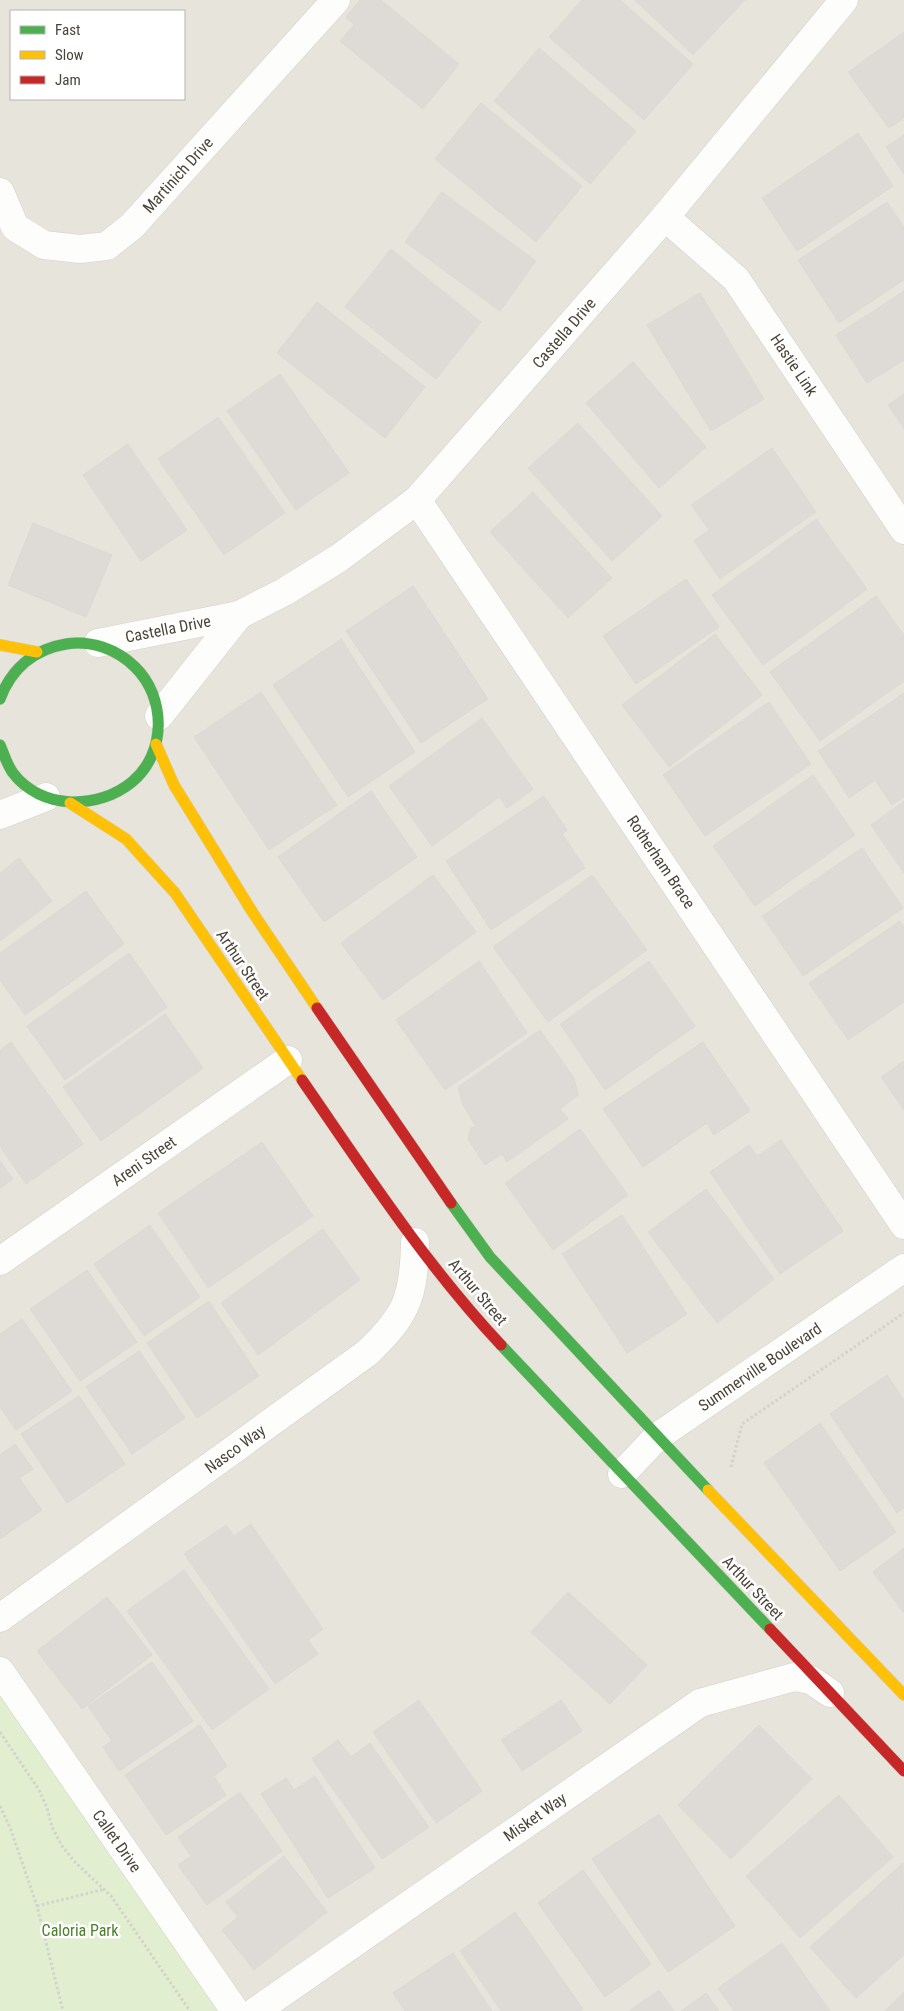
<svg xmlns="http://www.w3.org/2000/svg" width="904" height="2011" viewBox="0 0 904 2011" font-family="'Roboto Condensed',sans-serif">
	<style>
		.residential { fill: #e7e4dc; fill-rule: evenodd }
		.green { fill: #e1eecf }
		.building { fill: #dedbd6; stroke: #dcd9d4 }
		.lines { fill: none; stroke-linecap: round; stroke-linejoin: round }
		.street-casing { stroke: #d2d0cb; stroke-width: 29 }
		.fast-casing { stroke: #d3cfc5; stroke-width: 12 }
		.slow-casing { stroke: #d3cfc5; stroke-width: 12 }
		.jam-casing { stroke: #d3cfc5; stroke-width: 12 }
		.path { stroke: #d3d2cc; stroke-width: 3; stroke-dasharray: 2.5 2.5; stroke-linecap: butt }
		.street { stroke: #fdfdfc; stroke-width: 28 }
		.fast { stroke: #4caf50; stroke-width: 11 }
		.slow { stroke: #ffc107; stroke-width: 11 }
		.jam { stroke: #c62828; stroke-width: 11 }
		.labels { text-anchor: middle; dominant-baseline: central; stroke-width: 5; stroke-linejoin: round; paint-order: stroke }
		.street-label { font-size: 16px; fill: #4b4439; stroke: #fff }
		.park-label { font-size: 16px; fill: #4a7f2a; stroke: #fff }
	</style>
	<rect width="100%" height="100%" fill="#f4f2ee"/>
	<path class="residential" d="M 0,0 L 904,0 L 904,2011 L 0,2011 ZM 11,11 L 184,11 L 184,99 L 11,99 Z"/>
	<polygon class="green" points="0,1671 232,2011 0,2011"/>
	<g class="building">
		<polygon points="360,0 381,0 459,64 423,109 340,41 354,25 346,17"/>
		<polygon points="582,0 620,0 693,64 644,120 549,37"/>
		<polygon points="635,0 745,0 693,55"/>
		<polygon points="904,32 904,118 889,128 848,72"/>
		<polygon points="539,48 636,131 590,184 494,101"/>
		<polygon points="481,103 582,186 536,242 435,159"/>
		<polygon points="858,133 893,186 797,251 762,198"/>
		<polygon points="904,135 904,174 886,147"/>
		<polygon points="442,192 536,261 500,311 405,242"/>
		<polygon points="887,202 904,227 904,280 839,323 798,260"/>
		<polygon points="391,249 481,322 436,379 345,307"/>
		<polygon points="904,291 904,360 867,383 836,335"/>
		<polygon points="700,293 764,399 711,431 647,325"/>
		<polygon points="317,302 425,387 385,438 277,353"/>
		<polygon points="633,362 706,447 659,488 586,403"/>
		<polygon points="280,374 349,473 296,510 227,411"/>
		<polygon points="904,394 904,429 888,405"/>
		<polygon points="218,417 285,513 224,555 158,459"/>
		<polygon points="578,423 662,516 612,561 528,468"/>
		<polygon points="128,444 187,530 141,561 83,475"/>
		<polygon points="772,448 816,512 720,579 694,541 709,530 691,505"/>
		<polygon points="533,492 612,578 568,618 490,532"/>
		<polygon points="816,519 867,589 763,665 712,595"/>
		<polygon points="33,523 112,555 86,617 8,585"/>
		<polygon points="686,579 719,627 636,684 603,636"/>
		<polygon points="413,586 488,699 421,743 346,631"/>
		<polygon points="876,596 904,635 903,656 904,681 820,741 770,672"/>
		<polygon points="715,634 762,695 669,767 622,705"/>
		<polygon points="341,639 415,752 348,797 273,685"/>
		<polygon points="261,692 337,805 269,850 194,737"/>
		<polygon points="904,693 904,797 892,805 875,780 849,798 818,751"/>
		<polygon points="769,702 811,764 705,836 663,775"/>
		<polygon points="482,718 533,789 507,808 499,797 432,846 389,786"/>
		<polygon points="813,775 855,835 755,906 713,846"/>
		<polygon points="371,791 417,857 324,922 278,857"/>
		<polygon points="544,796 567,830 562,834 585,868 491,930 446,861"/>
		<polygon points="904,801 904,873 871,825"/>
		<polygon points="862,848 903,908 803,976 762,916"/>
		<polygon points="19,858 52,901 0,941 0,873"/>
		<polygon points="433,875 476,932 383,1000 341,943"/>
		<polygon points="592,875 647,950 548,1022 493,947"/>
		<polygon points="86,891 124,944 25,1015 0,980 0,953"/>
		<polygon points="900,921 904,927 904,1002 848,1040 809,983"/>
		<polygon points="129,953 167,1007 65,1080 27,1026"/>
		<polygon points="479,961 527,1033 445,1090 396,1020"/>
		<polygon points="649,961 695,1026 605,1090 560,1024"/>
		<polygon points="165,1014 203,1068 101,1141 63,1087"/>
		<polygon points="540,1030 574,1078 578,1095 560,1109 568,1119 507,1162 502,1154 485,1165 468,1139 471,1128 476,1126 463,1105 458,1087"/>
		<polygon points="11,1042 83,1144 26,1184 0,1146 0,1050"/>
		<polygon points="703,1042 750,1111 714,1135 707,1123 643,1167 603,1109"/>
		<polygon points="904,1061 904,1110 881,1077"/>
		<polygon points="580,1129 628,1195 553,1250 505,1183"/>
		<polygon points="781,1140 843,1231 780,1274 710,1172 749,1145 757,1156"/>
		<polygon points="262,1142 313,1216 208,1288 158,1213"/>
		<polygon points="0,1161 13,1179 0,1188"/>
		<polygon points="706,1189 774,1279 717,1323 648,1232"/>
		<polygon points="622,1215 687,1314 627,1353 562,1254"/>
		<polygon points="150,1225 200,1297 144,1336 94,1264"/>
		<polygon points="323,1229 360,1280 258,1355 221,1303"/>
		<polygon points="87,1270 137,1342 80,1381 30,1309"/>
		<polygon points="209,1301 259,1376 197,1418 147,1343"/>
		<polygon points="22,1319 72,1391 16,1430 0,1407 0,1334"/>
		<polygon points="139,1351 185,1418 132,1454 86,1387"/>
		<polygon points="887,1375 904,1400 904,1508 897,1513 830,1414"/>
		<polygon points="79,1396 125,1464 67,1503 21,1434"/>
		<polygon points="820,1423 896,1532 840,1571 764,1463"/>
		<polygon points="15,1444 33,1469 19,1478 42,1510 0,1539 0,1455"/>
		<polygon points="251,1524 323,1629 308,1640 318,1654 275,1684 184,1554 226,1525 234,1536"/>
		<polygon points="904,1548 904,1613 873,1572"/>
		<polygon points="184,1570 269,1689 212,1730 127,1611"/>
		<polygon points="568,1592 647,1665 610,1704 531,1632"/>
		<polygon points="107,1597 152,1655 82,1709 37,1651"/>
		<polygon points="152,1662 193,1721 119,1771 103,1747 112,1741 88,1706"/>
		<polygon points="419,1700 482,1791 436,1823 373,1732"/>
		<polygon points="561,1700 582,1731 522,1771 501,1740"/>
		<polygon points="200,1725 227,1766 214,1776 226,1795 166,1835 125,1775"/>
		<polygon points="759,1725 812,1779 731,1859 678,1805"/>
		<polygon points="338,1740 351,1757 370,1743 429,1827 382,1859 312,1759"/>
		<polygon points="315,1776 375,1868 328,1898 261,1794 286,1778 294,1790"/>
		<polygon points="240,1792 282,1851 207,1905 178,1865 191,1856 178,1837"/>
		<polygon points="839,1795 893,1857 800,1938 746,1876"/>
		<polygon points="659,1814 735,1926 668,1972 592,1859"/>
		<polygon points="284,1856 327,1912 254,1970 222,1930 238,1917 226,1902"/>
		<polygon points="903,1863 904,1955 856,1998 810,1947"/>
		<polygon points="583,1870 651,1964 605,1997 538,1903"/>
		<polygon points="515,1912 583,2009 580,2011 501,2011 460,1951"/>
		<polygon points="782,1943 830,2011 734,2011 718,1988"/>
		<polygon points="453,1953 492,2011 405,2011 393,1993"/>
		<polygon points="659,1990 674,2011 629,2011"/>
		<polygon points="904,1992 904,2011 885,2011"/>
		<polygon points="706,1993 719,2011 681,2011"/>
	</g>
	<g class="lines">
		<g class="street-casing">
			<g id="street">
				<polyline points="0,192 15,227 44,245 80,249 107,246 132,226 336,0"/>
				<polyline points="665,217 736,279 904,530"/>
				<polyline points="417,500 904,1225"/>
				<polyline points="98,643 239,615 284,592 339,558 417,500 665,217 844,0"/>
				<polyline points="159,716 239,615"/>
				<polyline points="0,815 46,797"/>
				<polyline points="0,1261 288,1060"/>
				<polyline points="622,1474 657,1437 904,1268"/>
				<path d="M 0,1618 L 367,1353 C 407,1315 414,1297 415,1242"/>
				<polyline points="0,1671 235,2011"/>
				<polyline points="256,2011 700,1703 794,1677 811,1680 830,1693"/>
			</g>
		</g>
		<g class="fast-casing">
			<g id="fast">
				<path d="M 0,699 C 11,669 34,649 66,644 C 91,640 117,649 135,667 C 166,697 167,753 132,782 C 98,810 41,810 13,773 C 7,765 4,754 0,745"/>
				<polyline points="451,1203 490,1257 708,1490"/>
				<polyline points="501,1345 770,1629"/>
			</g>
		</g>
		<g class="slow-casing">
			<g id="slow">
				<polyline points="0,645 37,652"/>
				<polyline points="156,744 174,785 253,913 317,1008"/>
				<polyline points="70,803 126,839 175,893 302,1080"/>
				<polyline points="708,1490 904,1695"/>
			</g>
		</g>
		<g class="jam-casing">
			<g id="jam">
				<polyline points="317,1008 451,1203"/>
				<path d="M 302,1080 C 365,1171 425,1264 501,1345"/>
				<polyline points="770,1629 904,1771"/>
			</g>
		</g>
		<g class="path">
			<polyline points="731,1467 742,1424 904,1313"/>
			<polyline points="0,1732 39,1790 47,1808 52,1827 62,1846 75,1862 111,1896 190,2011"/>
			<polyline points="0,1806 11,1830 37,1906 63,2011"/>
			<polyline points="37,1906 105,1889"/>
		</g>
		<use href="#street" class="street"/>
		<use href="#fast" class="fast"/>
		<use href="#slow" class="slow"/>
		<use href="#jam" class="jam"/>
	</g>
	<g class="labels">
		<g class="street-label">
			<text transform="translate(178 175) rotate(-48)">Martinich Drive</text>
			<text transform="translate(564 333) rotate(-49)">Castella Drive</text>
			<text transform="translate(794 365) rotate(56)">Hastie Link</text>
			<text transform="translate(168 629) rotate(-11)">Castella Drive</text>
			<text transform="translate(661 862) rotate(56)">Rotherham Brace</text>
			<text transform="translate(243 965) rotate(56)">Arthur Street</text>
			<text transform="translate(144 1161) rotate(-35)">Areni Street</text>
			<text transform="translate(478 1292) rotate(50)">Arthur Street</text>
			<text transform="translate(760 1367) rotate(-34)">Summerville Boulevard</text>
			<text transform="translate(235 1449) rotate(-36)">Nasco Way</text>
			<text transform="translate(753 1588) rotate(47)">Arthur Street</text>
			<text transform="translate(535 1817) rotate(-35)">Misket Way</text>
			<text transform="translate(117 1841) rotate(55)">Callet Drive</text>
		</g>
		<g class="park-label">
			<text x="80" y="1930">Caloria Park</text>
		</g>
	</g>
	<rect x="10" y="10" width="175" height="90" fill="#ffffff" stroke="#b7b4b0"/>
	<rect x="20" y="26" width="25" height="8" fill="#4caf50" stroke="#b7b4b0"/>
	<text x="55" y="35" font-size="15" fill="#4b4439">Fast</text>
	<rect x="20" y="51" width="25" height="8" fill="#ffc107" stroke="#b7b4b0"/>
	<text x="55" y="60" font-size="15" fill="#4b4439">Slow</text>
	<rect x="20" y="76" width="25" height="8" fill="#c62828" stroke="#b7b4b0"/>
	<text x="55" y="85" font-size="15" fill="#4b4439">Jam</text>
</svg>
